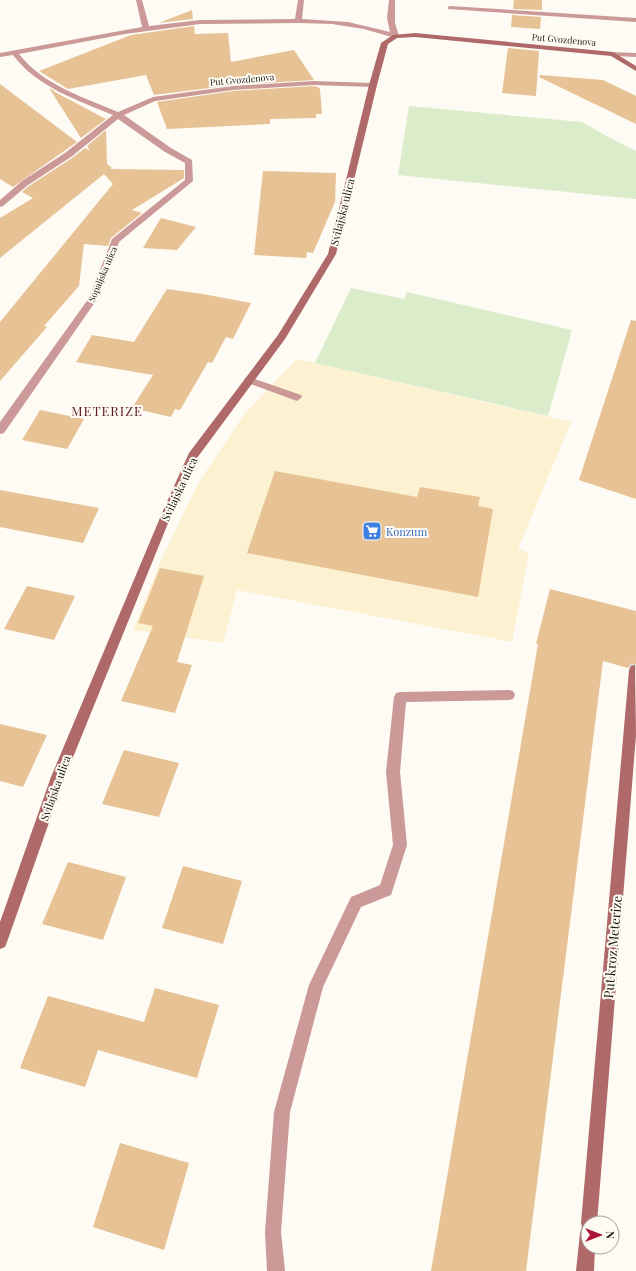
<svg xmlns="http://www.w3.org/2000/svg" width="636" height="1271" viewBox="0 0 636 1271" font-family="'Playfair Display',serif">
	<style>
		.built { fill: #fcf1d0 }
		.green { fill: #daecca }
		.building { fill: #e7c295 }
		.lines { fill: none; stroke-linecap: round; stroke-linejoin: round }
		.secondary-tunnel { stroke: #dbd9d1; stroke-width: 12; stroke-dasharray: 12 6; stroke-linecap: butt }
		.lane { fill: #cb9998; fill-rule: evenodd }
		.street { fill: #cb9998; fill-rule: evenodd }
		.secondary { fill: #af6968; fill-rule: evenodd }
		.labels { text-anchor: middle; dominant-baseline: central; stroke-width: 4; stroke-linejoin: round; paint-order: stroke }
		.far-street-label { font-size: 9px; fill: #1c180b; stroke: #fdfbf4 }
		.street-label { font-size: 11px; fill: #1c180b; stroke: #fdfbf4 }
		.shop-label { font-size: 11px; fill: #366cbe; stroke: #fdfbf4; text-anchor: start }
		.quarter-label { font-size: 13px; letter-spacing: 1px; fill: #5d1821; stroke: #fdfbf4 }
		.near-street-label { font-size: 13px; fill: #1c180b; stroke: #fdfbf4 }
	</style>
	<rect width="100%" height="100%" fill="#fdfbf4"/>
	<polygon class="built" points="297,359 571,422 518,549 529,553 512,642 237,590 223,643 133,630 161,560 199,482 245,413"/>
	<g class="green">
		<polygon points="409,106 582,122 612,139 636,151 636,199 398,175"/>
		<polygon points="351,288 404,299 407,292 572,330 548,416 315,363"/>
	</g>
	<g class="building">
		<polygon points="514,0 542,0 542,10 513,9"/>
		<polygon points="192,10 193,19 159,23"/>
		<polygon points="512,15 541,17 540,29 511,27"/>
		<polygon points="194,26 195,34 228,33 231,62 294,50 314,80 233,85 154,95 146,75 68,89 39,71 131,35"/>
		<polygon points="508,48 539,51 536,96 502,93"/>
		<polygon points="540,75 603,80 636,96 636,124 539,77"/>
		<polygon points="0,84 77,142 13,187 0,179"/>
		<polygon points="313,86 318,87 320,89 322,114 316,114 316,118 270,119 270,124 167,129 157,102 233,91"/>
		<polygon points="49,88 55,91 53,91 106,119 81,138"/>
		<polygon points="106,130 107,164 112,168 110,169 184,170 184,178 132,210 142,213 111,238 108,246 84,244 79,286 44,326 47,327 0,381 0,322 113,184 104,174 0,258 0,218 33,198 22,192 29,186 72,158 85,148 90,151 87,146"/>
		<polygon points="263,171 336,173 335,202 313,253 307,252 306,258 254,255"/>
		<polygon points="161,218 196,227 177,250 143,248"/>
		<polygon points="167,289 203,294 251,303 233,339 226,337 212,363 208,362 180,410 175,409 171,417 132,408 153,375 76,362 92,335 134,342"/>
		<polygon points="631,320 636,321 636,499 579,480"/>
		<polygon points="40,410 84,419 67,449 22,440"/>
		<polygon points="275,471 417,497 420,487 480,497 478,506 493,509 478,597 247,553"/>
		<polygon points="0,490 99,508 83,543 0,527"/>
		<polygon points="160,568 204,576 177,662 192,665 175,713 121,701 153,626 138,623"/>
		<polygon points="27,586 75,596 54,640 4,629"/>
		<polygon points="550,589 636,611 636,664 631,665 628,668 603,661 526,1271 431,1271 538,644 536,644"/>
		<polygon points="0,724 47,735 23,787 0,781"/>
		<polygon points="124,750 179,763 159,817 102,804"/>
		<polygon points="68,862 126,877 103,940 42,924"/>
		<polygon points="183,866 242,881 223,944 162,928"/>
		<polygon points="155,988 219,1005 197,1078 98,1050 85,1087 20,1068 48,996 144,1022"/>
		<polygon points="120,1143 189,1163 164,1250 93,1227"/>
	</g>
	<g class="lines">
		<polyline class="secondary-tunnel" points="635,670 636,664"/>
		<g class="lane">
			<polygon points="450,6 636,18 636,22 448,9 448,7"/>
			<polygon points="249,377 301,395 302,397 297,401 245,382 244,380 245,378"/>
			<polygon points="509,690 513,691 515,695 513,699 509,700 406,702 400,772 407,845 391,895 361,907 323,987 290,1112 281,1232 285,1271 267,1271 265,1232 274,1112 309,985 351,897 380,885 393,845 386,772 394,697 396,693 400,692"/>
		</g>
		<g class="street">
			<path d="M 136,0 L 142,0 L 149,26 L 200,20 L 295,19 L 298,0 L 304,0 L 302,19 L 348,22 L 390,32 L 387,18 L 389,0 L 395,0 L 395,23 L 399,36 L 395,38 L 364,29 L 332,24 L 299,23 L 200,24 L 125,34 L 19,54 C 43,85 83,97 118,112 L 153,97 L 233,86 L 313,81 L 373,83 L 377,85 L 373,87 L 313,85 L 233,90 L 155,101 L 124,115 L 171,148 L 192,160 L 193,181 L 119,242 L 98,298 L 4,433 L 0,434 L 0,422 L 89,298 L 112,239 L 185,180 L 185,163 L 165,152 L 118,119 L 71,157 L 28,185 L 3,206 L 0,207 L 0,200 L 22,181 L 65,153 L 113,115 C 77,100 37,87 13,55 L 0,57 L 0,53 L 142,27 Z"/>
			<polygon points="610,52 636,53 636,57 613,56 610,56"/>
		</g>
		<g class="secondary">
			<polygon points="415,33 613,52 636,66 636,71 611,56 415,37 397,38 388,44 377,85 336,254 285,339 197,458 175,506 65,777 7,942 5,947 0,949 0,922 51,777 165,506 189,453 278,335 328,254 369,85 381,43 393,35"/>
			<polygon points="635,665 636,735 597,1223 588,1223 588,1247 595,1247 594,1271 576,1271 580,1233 582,1227 581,1223 629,670 631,666"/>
		</g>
	</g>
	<defs>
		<g id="supermarket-square" transform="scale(1)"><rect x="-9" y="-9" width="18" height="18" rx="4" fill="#3f7fe0" stroke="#fdfbf4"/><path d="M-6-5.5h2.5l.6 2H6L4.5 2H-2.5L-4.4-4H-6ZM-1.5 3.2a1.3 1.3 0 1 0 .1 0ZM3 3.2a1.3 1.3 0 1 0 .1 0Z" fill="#fff"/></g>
	</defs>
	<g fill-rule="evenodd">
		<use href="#supermarket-square" x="372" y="531"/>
	</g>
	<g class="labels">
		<g class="far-street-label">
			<text transform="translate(564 39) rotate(5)">Put Gvozdenova</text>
			<text transform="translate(242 79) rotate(-5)">Put Gvozdenova</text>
			<text transform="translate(102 274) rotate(-67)">Sopaljska ulica</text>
		</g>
		<g class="street-label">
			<text transform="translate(342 212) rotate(-76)">Svilajska ulica</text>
			<text transform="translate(179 489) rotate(-65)">Svilajska ulica</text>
			<text transform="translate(55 788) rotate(-70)">Svilajska ulica</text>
		</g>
		<g class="shop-label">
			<text x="386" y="531">Konzum</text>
		</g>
		<g class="quarter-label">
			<text x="107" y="410">METERIZE</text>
		</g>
		<g class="near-street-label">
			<text transform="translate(612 947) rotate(-85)">Put kroz Meterize</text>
		</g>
	</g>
	<g transform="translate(600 1235) rotate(90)"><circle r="19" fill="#fdfbf4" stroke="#a3a097"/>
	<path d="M0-3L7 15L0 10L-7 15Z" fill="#aa1334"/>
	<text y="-6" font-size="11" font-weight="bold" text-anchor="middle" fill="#1c180b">N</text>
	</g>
</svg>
